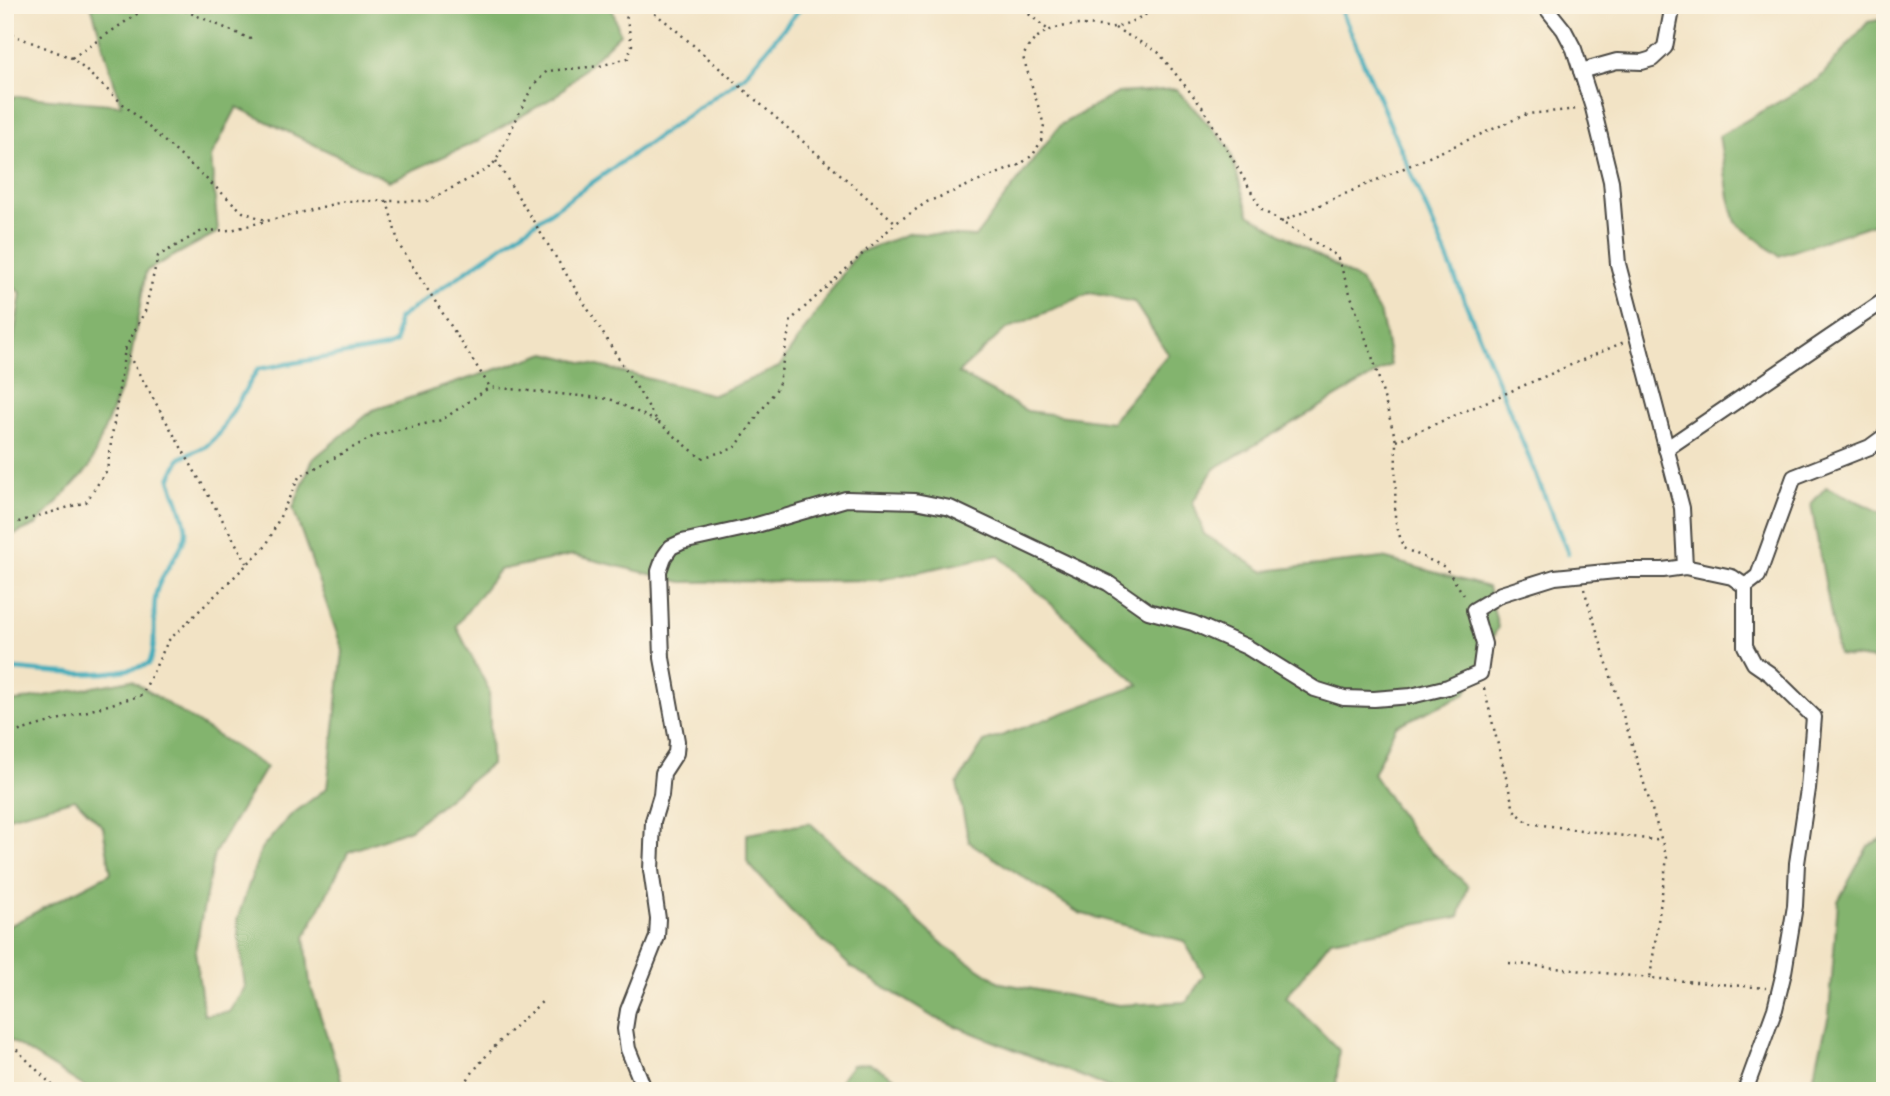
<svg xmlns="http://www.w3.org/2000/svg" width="1890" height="1096" viewBox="0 0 1890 1096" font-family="'Gochi Hand',sans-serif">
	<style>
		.forest { fill: #83b46e; stroke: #57704c; stroke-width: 2; fill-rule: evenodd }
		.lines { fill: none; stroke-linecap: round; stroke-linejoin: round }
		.stream { stroke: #3cabba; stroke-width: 4.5 }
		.minor-casing { stroke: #494742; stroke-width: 18 }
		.path { stroke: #494742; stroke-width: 2.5; stroke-dasharray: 2 5; stroke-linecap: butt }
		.minor { stroke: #fff; stroke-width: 14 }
	</style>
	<rect width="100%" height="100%" fill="#fcf5e5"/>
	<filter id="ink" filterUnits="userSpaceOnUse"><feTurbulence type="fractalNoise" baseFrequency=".0143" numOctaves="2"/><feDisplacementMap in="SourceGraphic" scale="14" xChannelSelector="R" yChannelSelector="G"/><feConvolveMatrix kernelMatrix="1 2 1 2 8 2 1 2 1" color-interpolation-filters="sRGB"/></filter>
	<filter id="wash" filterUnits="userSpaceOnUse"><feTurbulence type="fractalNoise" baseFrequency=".00686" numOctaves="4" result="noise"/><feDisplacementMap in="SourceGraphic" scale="28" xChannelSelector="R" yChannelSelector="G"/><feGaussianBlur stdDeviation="1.57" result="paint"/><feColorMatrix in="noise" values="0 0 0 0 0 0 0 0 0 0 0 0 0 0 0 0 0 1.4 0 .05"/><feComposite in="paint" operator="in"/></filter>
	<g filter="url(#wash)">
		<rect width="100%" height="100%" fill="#f2e3c5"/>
		<g class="forest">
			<polygon points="91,5 611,5 620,34 556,96 478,141 389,181 237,107 211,157 218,232 146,271 129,368 89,468 36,525 5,538 5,392 21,293 5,281 5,109 15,96 121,105"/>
			<polygon points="1885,19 1885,220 1779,256 1736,223 1729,197 1719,136 1819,79 1868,22"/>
			<path d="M 1176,89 L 1229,147 L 1249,214 L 1360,281 L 1381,315 L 1391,365 L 1214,469 L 1193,502 L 1204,534 L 1263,571 L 1383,558 L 1488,587 L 1498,627 L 1465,694 L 1396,726 L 1373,774 L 1414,835 L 1468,886 L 1459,917 L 1331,940 L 1286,997 L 1339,1050 L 1336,1087 L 1328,1091 L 1113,1089 L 933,1017 L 851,967 L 790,910 L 747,862 L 747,834 L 810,823 L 945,946 L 1001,983 L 1118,1005 L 1187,1002 L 1204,975 L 1184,941 L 1079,913 L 969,842 L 957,784 L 984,742 L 1139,685 L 998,555 L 879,580 L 682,582 L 573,555 L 499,570 L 456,626 L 489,690 L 491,764 L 410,829 L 348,852 L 305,937 L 310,984 L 343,1085 L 340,1091 L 146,1091 L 143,1088 L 90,1090 L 5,1037 L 5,928 L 111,873 L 103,827 L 75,799 L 5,818 L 5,703 L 131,680 L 266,767 L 214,854 L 195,951 L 204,1015 L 229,1012 L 245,987 L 237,920 L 261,849 L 290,816 L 327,788 L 343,651 L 293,508 L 313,459 L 373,410 L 546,353 L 714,395 L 779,367 L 857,253 L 910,233 L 975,237 L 1060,125 L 1118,93 ZM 1090,293 L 1134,302 L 1168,354 L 1111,422 L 1027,411 L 958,373 L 1005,330 Z"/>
			<polygon points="1826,487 1885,514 1885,661 1838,655 1811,504"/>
			<polygon points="1885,837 1885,1091 1810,1091 1829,1015 1838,901 1868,846"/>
			<polygon points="869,1063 918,1091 832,1091 852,1065"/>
		</g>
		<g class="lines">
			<g class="stream">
				<polyline points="1339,5 1441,243 1568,553"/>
				<path d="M 5,668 C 52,672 103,680 149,664 C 159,640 150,613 157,589 C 163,570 186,546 186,531 C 186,518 174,493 170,479 L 180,458 L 207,446 L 219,434 L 258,369 L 387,347 L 396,343 L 398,319 L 744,76 L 803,5"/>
			</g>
		</g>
	</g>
	<g filter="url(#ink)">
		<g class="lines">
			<g class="minor-casing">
				<g id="minor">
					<polyline points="1544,5 1564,30 1574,49 1593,108 1611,181 1618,264 1682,508 1685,567"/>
					<polyline points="1581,71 1617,61 1642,62 1652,59 1665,47 1673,5"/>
					<polyline points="1666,449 1885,300"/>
					<polyline points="1745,586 1758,576 1794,477 1870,447 1885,436"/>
					<polyline points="645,1091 628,1049 625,1029 628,1010 657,937 658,919 651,870 653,821 661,795 663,773 676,753 677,741 662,658 659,571 664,557 671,547 682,542 750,527 846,499 915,501 950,508 1108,583 1148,611 1193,623 1247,647 1315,689 1344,698 1374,699 1411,696 1448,687 1480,673 1484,644 1474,610 1501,594 1555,577 1626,570 1663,570 1685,567 1732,577 1745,586"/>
					<polyline points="1745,1091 1775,1009 1784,972 1795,906 1797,863 1808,789 1814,717 1770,674 1754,663 1745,646 1745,586"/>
				</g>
			</g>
			<g class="path">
				<polyline points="172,5 253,40"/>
				<path d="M 643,5 L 669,24 L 896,223 L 927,202 L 1019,165 L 1033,155 L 1041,141 L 1044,125 L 1023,57 C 1036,26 1067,23 1098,26 C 1103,26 1109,28 1114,27 C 1127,26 1151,11 1164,5"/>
				<polyline points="1018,5 1047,29"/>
				<polyline points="1115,28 1158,52 1203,108 1262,210 1337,256 1375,365 1396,441 1395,519 1403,548 1445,567 1466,598"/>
				<polyline points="5,32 72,58 243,212 265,220"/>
				<polyline points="72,58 150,5"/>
				<polyline points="496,161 658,422 701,458 735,448 778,387 791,320 895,224"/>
				<polyline points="387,201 399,245 490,387 610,399 658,422"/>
				<polyline points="1281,222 1527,114 1579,109"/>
				<polyline points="5,262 8,263"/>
				<polyline points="125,349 145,311 158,256 202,231 231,230 346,201 427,201 486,170 496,161 532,87 547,71 600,66 628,58 632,45 624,5"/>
				<polyline points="1396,441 1624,342"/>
				<polyline points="5,526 86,502 107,470 125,349 247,563"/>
				<polyline points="1584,589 1667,858 1650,978 1766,988"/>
				<polyline points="1484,688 1514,810 1528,823 1662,841"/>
				<polyline points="5,733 13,733 142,695 168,641 266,546 299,477 376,435 442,420 490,387"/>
				<polyline points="1509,963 1650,978"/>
				<polyline points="5,1042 13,1046 58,1091"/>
				<path d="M 460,1091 C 482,1055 512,1029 543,1001"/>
			</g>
			<use href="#minor" class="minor"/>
		</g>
	</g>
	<rect width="1890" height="1096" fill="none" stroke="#fcf5e5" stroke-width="28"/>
</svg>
